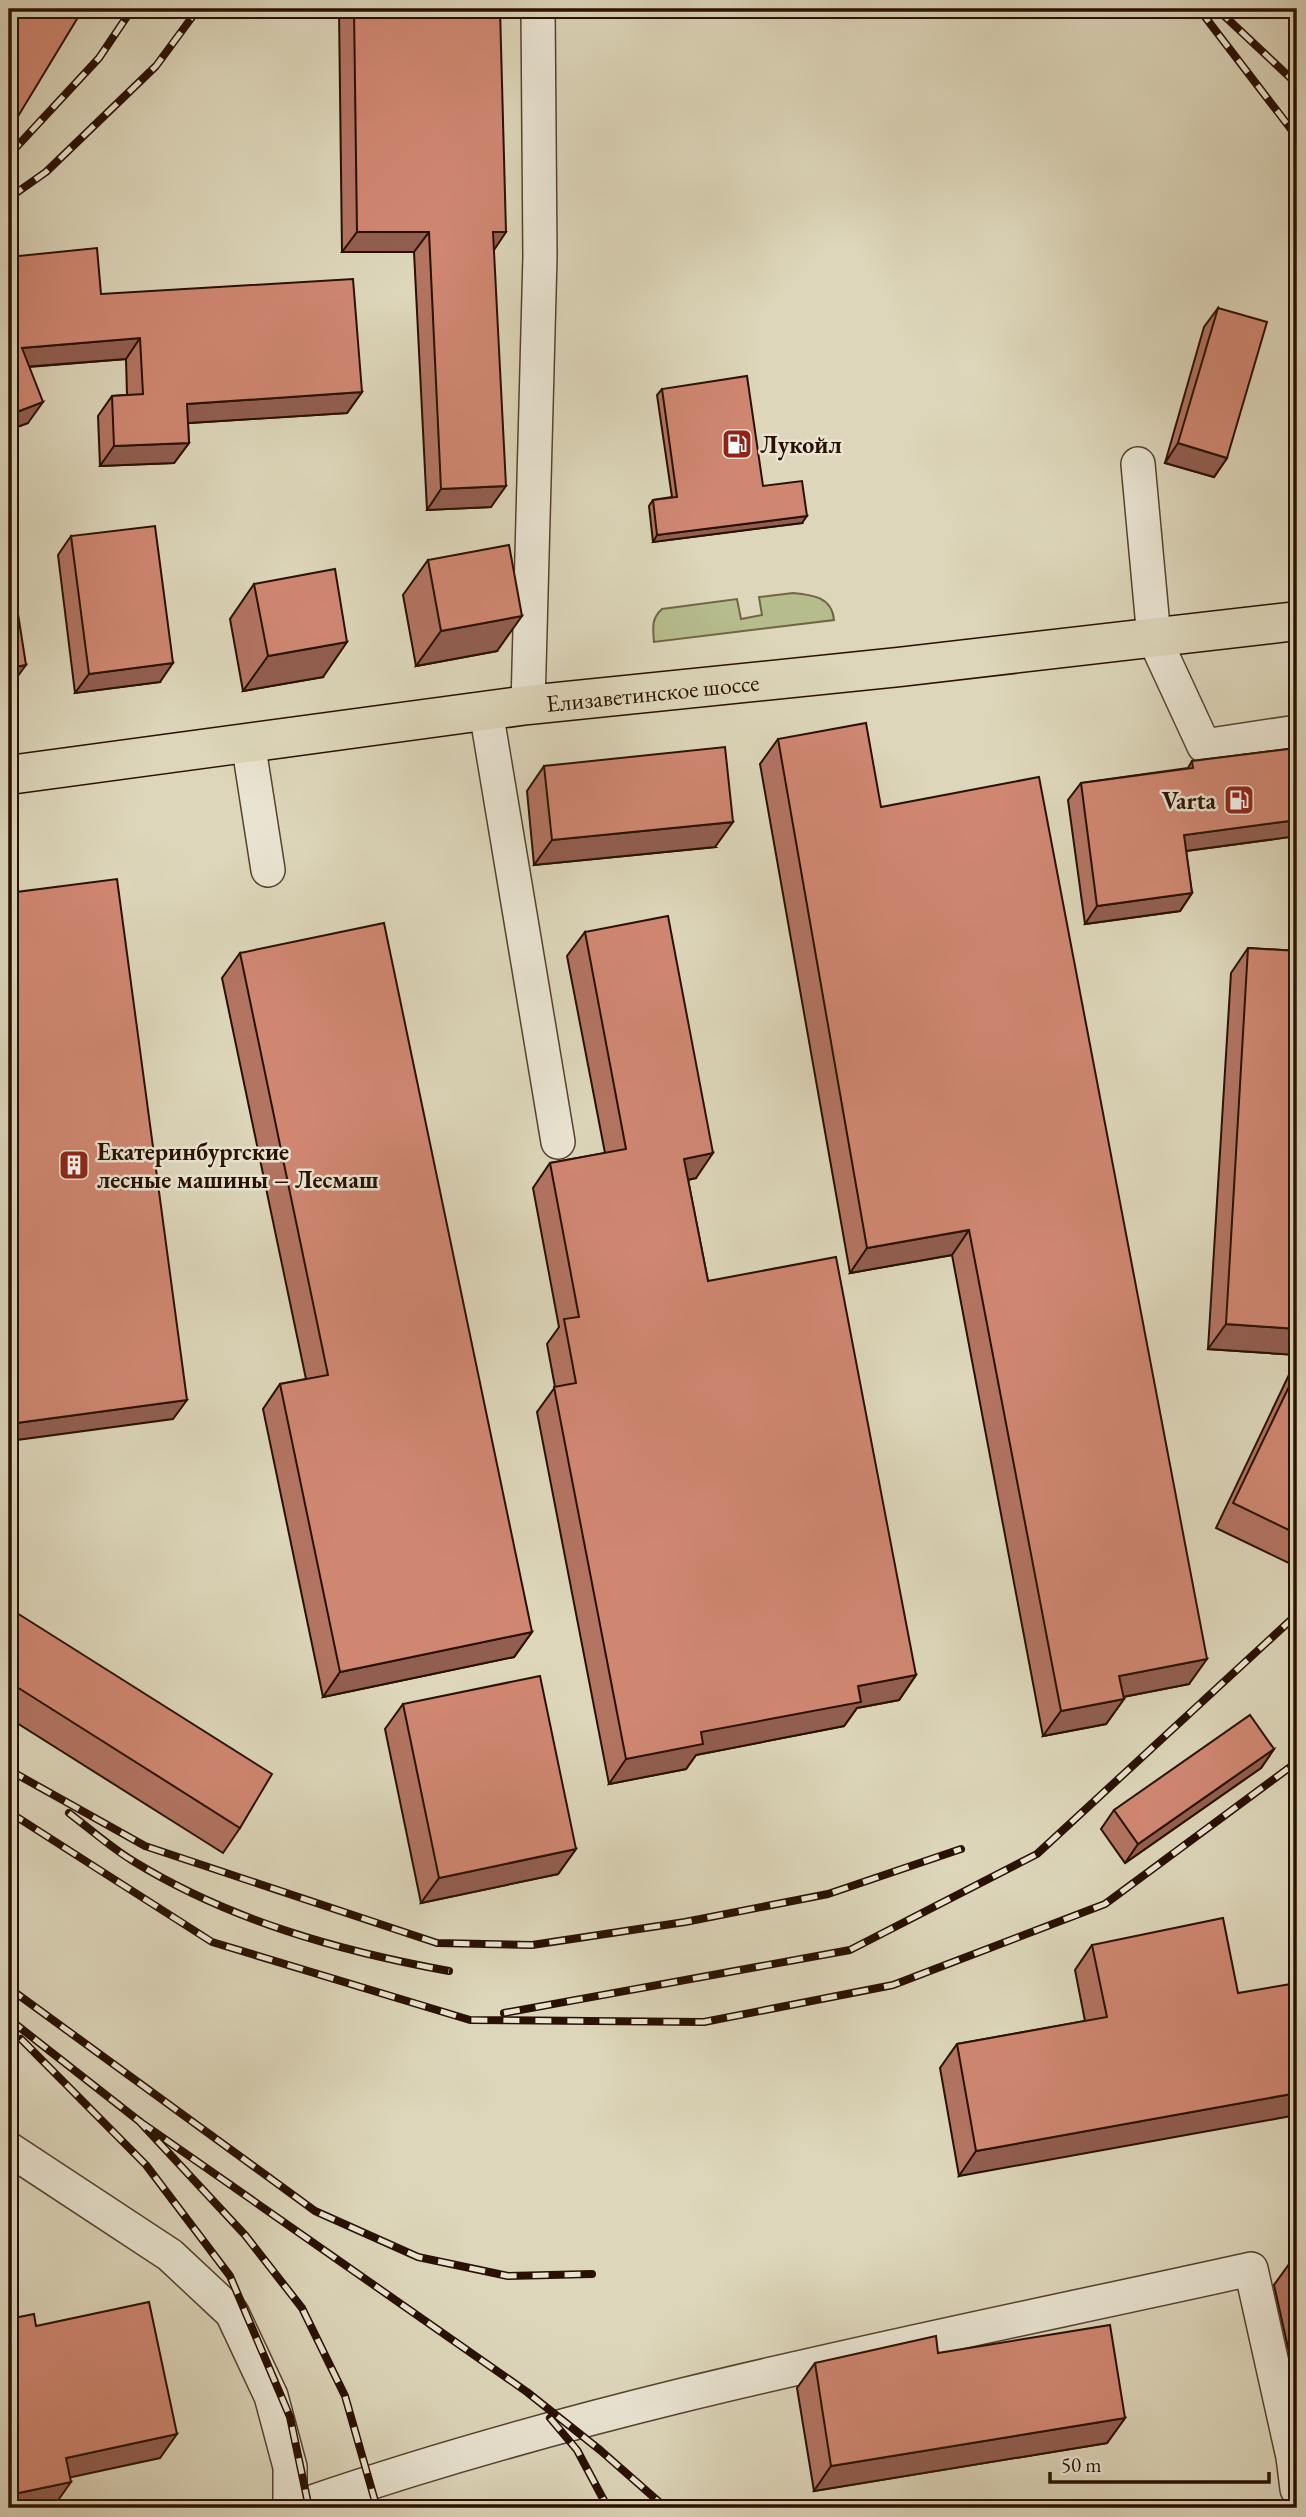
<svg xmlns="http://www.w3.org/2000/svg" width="1306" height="2517" viewBox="0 0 1306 2517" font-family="'EB Garamond',serif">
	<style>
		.green { fill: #b6bc8c; stroke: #706646; stroke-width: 2 }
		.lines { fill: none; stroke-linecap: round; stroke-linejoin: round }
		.minor-casing { stroke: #56422e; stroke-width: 36 }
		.major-casing { stroke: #291000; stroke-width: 41 }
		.minor { stroke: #e9e4d2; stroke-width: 33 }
		.major { stroke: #ddd6ba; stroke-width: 38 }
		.rail-casing { stroke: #291000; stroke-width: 8 }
		.rail { stroke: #e9e4d2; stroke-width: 5; stroke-dasharray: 16; stroke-linecap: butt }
		.wall { fill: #b37462; stroke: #291000; stroke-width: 2 }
		.shaded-wall { fill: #925e50; stroke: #291000; stroke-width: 2 }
		.building { fill: #d08772; stroke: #291000; stroke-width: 2 }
		.labels { text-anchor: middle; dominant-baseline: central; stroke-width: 5; stroke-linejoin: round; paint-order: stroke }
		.poi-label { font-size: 24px; font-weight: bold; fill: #291000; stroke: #e9e4d2; text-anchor: start }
		.street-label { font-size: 24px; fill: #291000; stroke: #e9e4d2 }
	</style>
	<rect width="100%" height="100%" fill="#ddd6ba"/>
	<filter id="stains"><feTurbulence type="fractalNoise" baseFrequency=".00286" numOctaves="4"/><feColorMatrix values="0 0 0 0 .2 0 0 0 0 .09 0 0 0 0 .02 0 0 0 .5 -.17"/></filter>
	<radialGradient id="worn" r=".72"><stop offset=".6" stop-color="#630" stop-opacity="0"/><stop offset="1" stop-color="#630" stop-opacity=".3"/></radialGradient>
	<path class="green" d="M 793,593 C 813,595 832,597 834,620 L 654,642 C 653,628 651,619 662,609 L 737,599 L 741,619 L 762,615 L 759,597 Z"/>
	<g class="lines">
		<g class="minor-casing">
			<g id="minor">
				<polyline points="1138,464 1154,638 1204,746 1297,732"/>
				<polyline points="528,705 540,256 538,9"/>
				<polyline points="486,711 558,1142"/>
				<polyline points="248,742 268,870"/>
				<polyline points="9,2149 170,2255 232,2313 271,2396 290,2467 290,2508"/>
				<path d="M 306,2508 L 309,2503 C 615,2398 935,2339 1251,2269 L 1293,2457 L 1297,2489"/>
			</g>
		</g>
		<g class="major-casing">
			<g id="major">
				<path id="s1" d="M 9,775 L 528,705 L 899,667 L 1297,621"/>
			</g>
		</g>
		<use href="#minor" class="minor"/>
		<use href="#major" class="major"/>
		<g class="rail-casing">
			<g id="rail">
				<polyline points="1199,9 1297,137"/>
				<polyline points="1217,9 1297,84"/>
				<polyline points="9,155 99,58 132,9"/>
				<polyline points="9,198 46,172 156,66 198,9"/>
				<polyline points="9,1770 145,1846 437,1943 532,1945 685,1922 828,1894 961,1849"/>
				<polyline points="9,1812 212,1942 470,2020 704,2022 893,1985 1105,1904 1297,1762"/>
				<path d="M 69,1813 C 90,1829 110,1847 133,1861 C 229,1920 339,1951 449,1971"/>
				<polyline points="9,1988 315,2211 418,2257 508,2276 592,2274"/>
				<polyline points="504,2013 850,1950 1037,1854 1293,1618 1297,1610"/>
				<polyline points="9,2019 139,2121 245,2235 302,2308 345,2396 377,2508"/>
				<polyline points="21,2039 146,2165 230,2276 290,2417 309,2508"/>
				<polyline points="139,2121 527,2392 600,2450 666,2508"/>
				<polyline points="550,2418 577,2450 608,2508"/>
			</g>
		</g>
		<use href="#rail" class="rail"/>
	</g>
	<g class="wall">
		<polygon points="9,9 14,123 9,130"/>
		<polygon points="339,9 500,9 494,249 491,507 427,510 414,252 342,252"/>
		<polygon points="9,257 101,294 362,392 347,413 188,423 189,443 174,463 100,466 98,416 112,396 127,395 126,359 29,367 28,423 9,430"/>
		<polygon points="1218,308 1227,458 1214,477 1165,463 1204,327"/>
		<polygon points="662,389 763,486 802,523 653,542 649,506 653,500 672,497 657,395"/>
		<polygon points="71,536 160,682 75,693 58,555"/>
		<polygon points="428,560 497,651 416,666 403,595"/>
		<polygon points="254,584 323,677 243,691 230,619"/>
		<polygon points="778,739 881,807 1189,1684 1123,1697 1124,1699 1106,1724 1043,1736 952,1255 850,1273 760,764"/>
		<polygon points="1297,748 1297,836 1186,851 1192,893 1180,911 1085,924 1068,800 1081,783 1188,768 1192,761"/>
		<polygon points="544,766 715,847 534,865 527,791"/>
		<polygon points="585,932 696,1178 688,1180 708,1281 916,1675 899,1700 857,1708 844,1726 696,1755 686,1769 609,1784 537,1412 555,1387 547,1344 559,1327 533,1188 550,1163 605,1153 567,956"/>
		<polygon points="1248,948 1297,951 1297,1355 1208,1349 1231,973"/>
		<polygon points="240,953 532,1632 514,1657 323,1697 263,1409 280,1384 306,1379 222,978"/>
		<polygon points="1297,1358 1297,1567 1216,1528"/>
		<polygon points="9,1608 240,1828 223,1853 9,1718"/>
		<polygon points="403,1704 576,1849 558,1874 421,1903 385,1729"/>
		<polygon points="1274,1749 1261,1768 1125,1863 1101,1829 1114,1810"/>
		<polygon points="1092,1945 1238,1993 959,2176 940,2068 957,2044 1085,2021 1075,1970"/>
		<polygon points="1297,2258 1297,2388 1274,2285 1292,2260"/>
		<polygon points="938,2353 1125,2418 1107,2443 814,2491 797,2388 815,2363"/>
	</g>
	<g class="shaded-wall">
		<polygon points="357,232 429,232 414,252 342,252"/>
		<polygon points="493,232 506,232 492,253"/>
		<polygon points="140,338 126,359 9,368 22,348"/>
		<polygon points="362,392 347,413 173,424 187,404"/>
		<polygon points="43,402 28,423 9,430 9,415"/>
		<polygon points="189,443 174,463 100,466 114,446"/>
		<polygon points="1178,443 1227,458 1214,477 1165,463"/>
		<polygon points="506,486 491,507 427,510 441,489"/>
		<polygon points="807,516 802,523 653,542 657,535"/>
		<polygon points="522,616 497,651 416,666 441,631"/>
		<polygon points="347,642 323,677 243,691 268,656"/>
		<polygon points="173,663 160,682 75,693 89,674"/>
		<polygon points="26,665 12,684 9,685 9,668"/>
		<polygon points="1297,820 1297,836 1171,853 1184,835"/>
		<polygon points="733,822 715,847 534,865 552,840"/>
		<polygon points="1192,893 1180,911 1085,924 1097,906"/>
		<polygon points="713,1153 696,1178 667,1184 684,1159"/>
		<polygon points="969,1230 952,1255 850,1273 867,1248"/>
		<polygon points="1226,1324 1297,1329 1297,1355 1208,1349"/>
		<polygon points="187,1400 173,1419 9,1441 9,1424"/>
		<polygon points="532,1632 514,1657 323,1697 340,1672"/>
		<polygon points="1207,1659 1189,1684 1102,1701 1119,1676"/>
		<polygon points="916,1675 899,1700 857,1708 844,1726 696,1755 686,1769 609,1784 626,1759 701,1732 858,1686"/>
		<polygon points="1124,1699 1106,1724 1043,1736 1061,1711"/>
		<polygon points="1274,1749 1261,1768 1125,1863 1138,1844"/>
		<polygon points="576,1849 558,1874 421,1903 439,1878"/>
		<polygon points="1297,2093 1297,2115 959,2176 976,2151"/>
		<polygon points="1125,2418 1107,2443 814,2491 831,2466"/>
		<polygon points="177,2434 160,2458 49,2482 66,2458"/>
		<polygon points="71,2482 54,2506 45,2508 9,2508 9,2495"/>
	</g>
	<g class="building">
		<polygon points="9,9 83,9 14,123 9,120"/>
		<polygon points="354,9 500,9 506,232 493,232 506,486 441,489 429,232 357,232"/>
		<polygon points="97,248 101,294 353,279 362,392 187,404 189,443 114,446 112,396 143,394 140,338 22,348 43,402 9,415 9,257"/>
		<polygon points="1218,308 1267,322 1227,458 1178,443"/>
		<polygon points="747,376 763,486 802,481 807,516 657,535 653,500 677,497 662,389"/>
		<polygon points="9,504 12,516 9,516"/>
		<polygon points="155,526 173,663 89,674 71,536"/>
		<polygon points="509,545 522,616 441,631 428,560"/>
		<polygon points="9,563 10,563 26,665 9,668"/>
		<polygon points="335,569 347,642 268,656 254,584"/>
		<polygon points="866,723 881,807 1039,777 1207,1659 1119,1676 1124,1699 1061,1711 969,1230 867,1248 778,739"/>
		<polygon points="725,747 733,822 552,840 544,766"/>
		<polygon points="1297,748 1297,820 1184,835 1192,893 1097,906 1081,783 1193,768 1192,761"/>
		<polygon points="117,879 187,1400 9,1424 9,893"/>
		<polygon points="668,916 713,1153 684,1159 708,1281 836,1257 916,1675 858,1686 861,1702 701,1732 703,1744 626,1759 554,1387 576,1383 564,1319 579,1317 550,1163 626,1149 585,932"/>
		<polygon points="384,923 532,1632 340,1672 280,1384 328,1375 240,953"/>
		<polygon points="1248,948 1297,951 1297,1329 1226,1324"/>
		<polygon points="1297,1370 1297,1534 1233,1503"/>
		<polygon points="9,1608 272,1774 240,1828 9,1682"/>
		<polygon points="540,1676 576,1849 439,1878 403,1704"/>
		<polygon points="1250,1715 1274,1749 1138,1844 1114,1810"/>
		<polygon points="1223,1918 1238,1993 1297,1983 1297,2093 976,2151 957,2044 1107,2017 1092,1945"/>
		<polygon points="1297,2258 1297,2284 1292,2260"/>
		<polygon points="149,2302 177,2434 66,2458 71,2482 9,2495 9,2319 34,2314 36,2326"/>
		<polygon points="1110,2325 1125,2418 831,2466 815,2363 936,2336 938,2353"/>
	</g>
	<defs>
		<g id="fuel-square" transform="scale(1.575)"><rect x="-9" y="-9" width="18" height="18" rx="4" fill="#8f2418" stroke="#e9e4d2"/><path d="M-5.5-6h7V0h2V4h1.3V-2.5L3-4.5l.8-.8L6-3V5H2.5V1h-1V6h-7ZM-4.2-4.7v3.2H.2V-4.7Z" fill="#fff"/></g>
		<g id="building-square" transform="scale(1.575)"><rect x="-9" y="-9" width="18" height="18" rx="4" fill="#8f2418" stroke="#e9e4d2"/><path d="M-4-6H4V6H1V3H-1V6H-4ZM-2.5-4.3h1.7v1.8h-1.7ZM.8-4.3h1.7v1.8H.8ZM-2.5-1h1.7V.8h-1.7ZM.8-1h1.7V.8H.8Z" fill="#fff"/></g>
	</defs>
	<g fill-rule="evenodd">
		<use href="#fuel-square" x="737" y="444"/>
		<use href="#fuel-square" x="1239" y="800"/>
		<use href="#building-square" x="74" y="1165"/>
	</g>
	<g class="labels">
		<g class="poi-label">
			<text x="760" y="444">Лукойл</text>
			<text x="1216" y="800" text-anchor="end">Varta</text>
			<text x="97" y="1151">Екатеринбургские<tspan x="97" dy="28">лесные машины – Лесмаш</tspan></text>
		</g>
		<g class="street-label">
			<text stroke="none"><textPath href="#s1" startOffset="649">Елизаветинское шоссе</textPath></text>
		</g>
	</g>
	<rect width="1306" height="2517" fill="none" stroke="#ddd6ba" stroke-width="35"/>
	<rect x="10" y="10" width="1285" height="2496" fill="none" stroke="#291000" stroke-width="3.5"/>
	<rect x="18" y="18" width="1271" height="2482" fill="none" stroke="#291000" stroke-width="2"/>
	<path d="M1050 2472v10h219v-10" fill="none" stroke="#291000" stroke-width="3.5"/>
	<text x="1061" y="2472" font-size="21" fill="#291000" stroke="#e9e4d2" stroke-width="5" paint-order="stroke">50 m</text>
	<rect width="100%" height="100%" filter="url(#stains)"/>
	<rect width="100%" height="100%" fill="url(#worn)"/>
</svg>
